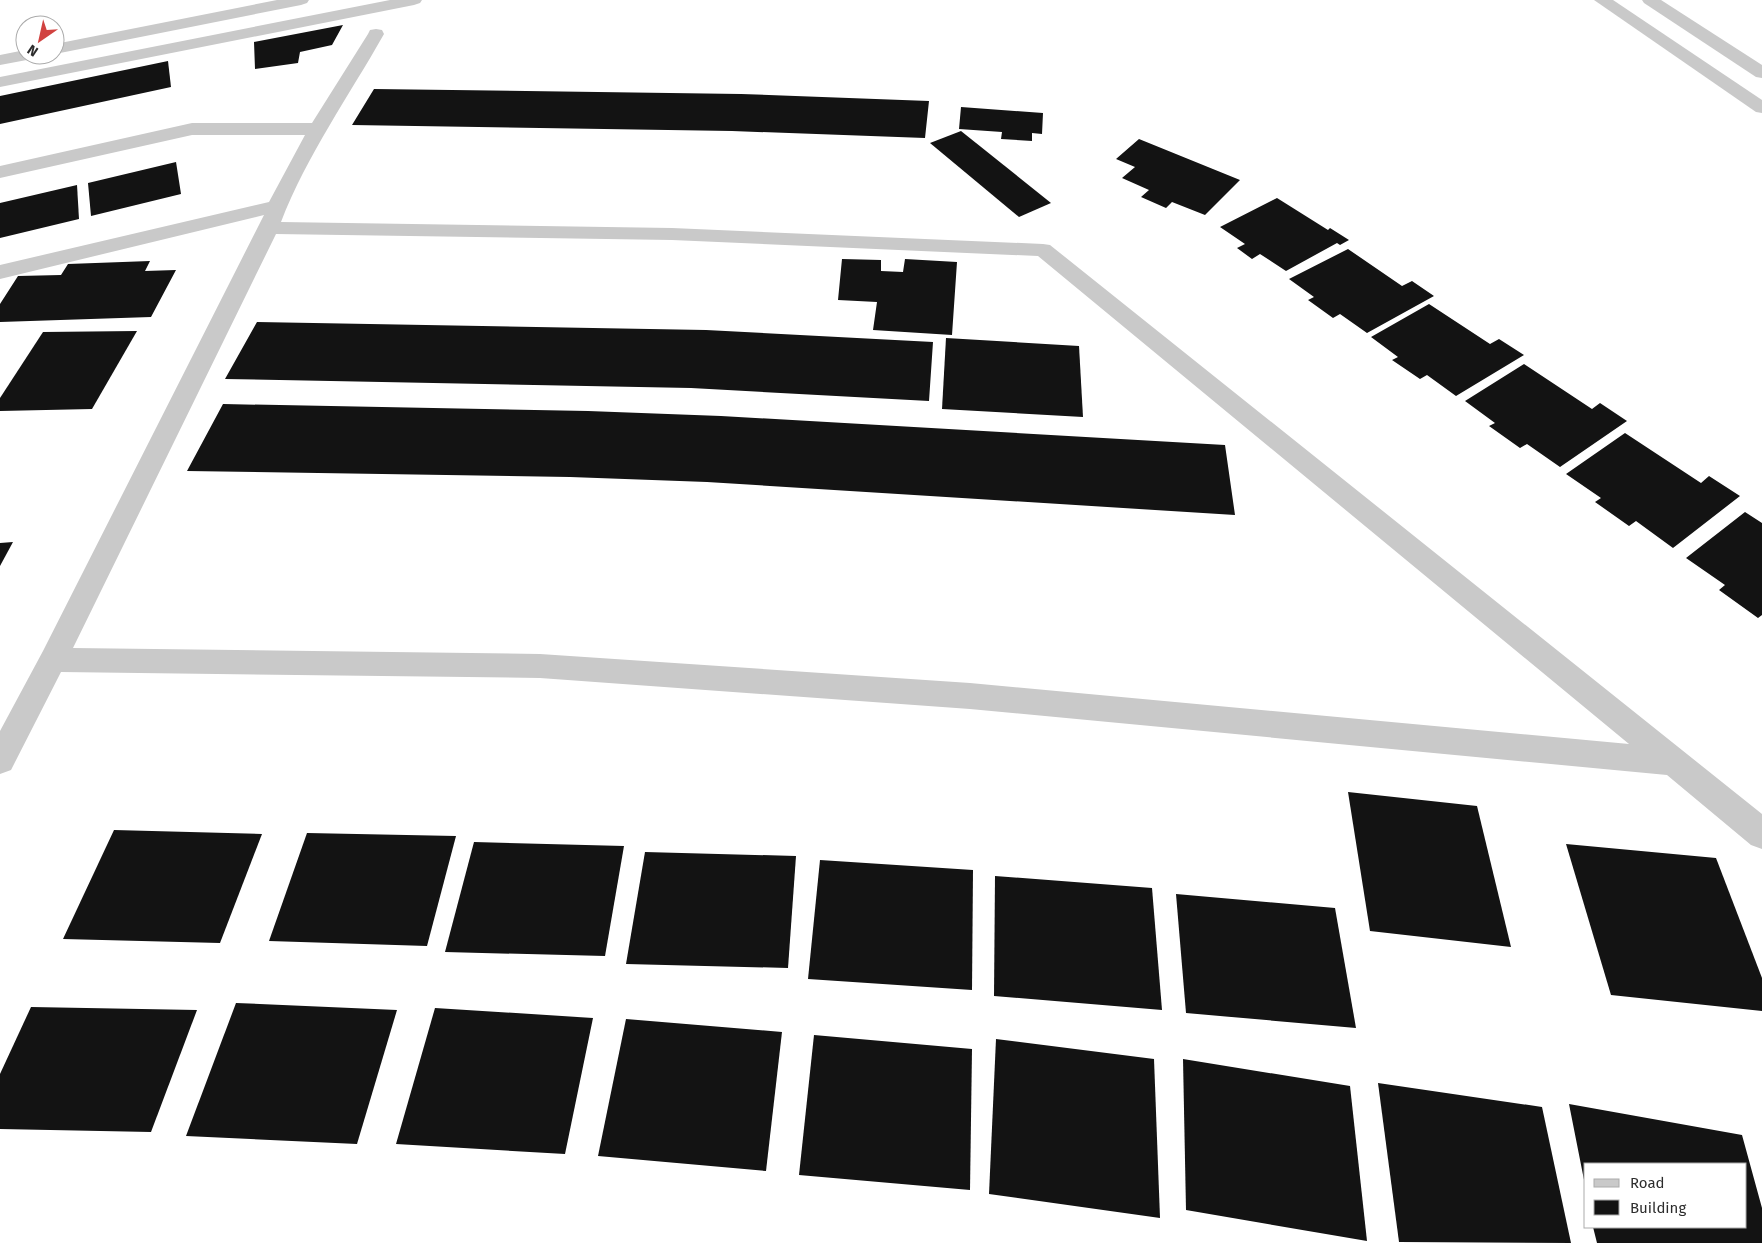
<svg xmlns="http://www.w3.org/2000/svg" width="1762" height="1243" viewBox="0 0 1762 1243" font-family="'Fira Sans',sans-serif">
	<style>
		.building { fill: #131313 }
		.lines { fill: none; stroke-linecap: round; stroke-linejoin: round }
		.minor { fill: #c9c9c9; fill-rule: evenodd }
		.tertiary { fill: #c9c9c9; fill-rule: evenodd }
	</style>
	<rect width="100%" height="100%" fill="#fff"/>
	<g class="building">
		<polygon points="343,25 332,45 300,52 298,63 255,69 254,42"/>
		<polygon points="168,61 171,87 0,124 0,96"/>
		<polygon points="374,89 741,94 929,101 925,138 732,131 352,125"/>
		<polygon points="961,107 1043,113 1042,134 1032,133 1032,141 1001,139 1002,132 959,129"/>
		<polygon points="961,131 1051,203 1019,217 930,143"/>
		<polygon points="1139,139 1240,180 1205,215 1172,202 1166,208 1141,197 1149,190 1122,178 1135,167 1116,159"/>
		<polygon points="176,162 181,194 91,216 88,183"/>
		<polygon points="77,185 79,219 0,238 0,203"/>
		<polygon points="1277,198 1328,230 1330,228 1349,240 1340,245 1337,243 1286,271 1260,254 1252,259 1237,248 1245,244 1220,227"/>
		<polygon points="1348,249 1402,286 1412,281 1434,296 1367,333 1340,314 1333,318 1308,300 1314,297 1289,279"/>
		<polygon points="842,259 881,260 881,271 903,272 905,259 957,262 952,335 873,330 877,302 838,300"/>
		<polygon points="150,261 145,271 176,270 151,317 0,322 0,304 18,276 61,275 68,264"/>
		<polygon points="1429,304 1490,344 1499,339 1524,355 1456,396 1427,375 1420,379 1392,360 1398,357 1371,337"/>
		<polygon points="257,322 706,330 933,342 929,401 691,388 225,379"/>
		<polygon points="137,331 92,409 0,411 0,398 43,332"/>
		<polygon points="946,338 1079,346 1083,417 942,409"/>
		<polygon points="1524,364 1592,409 1600,403 1627,421 1560,467 1527,444 1520,448 1489,426 1495,423 1465,401"/>
		<polygon points="223,404 588,411 721,416 1225,445 1235,515 707,482 570,477 187,471"/>
		<polygon points="1625,433 1701,483 1709,476 1740,496 1673,548 1636,521 1629,526 1595,502 1601,498 1566,474"/>
		<polygon points="1745,512 1762,523 1762,615 1758,618 1719,590 1725,585 1686,558"/>
		<polygon points="13,542 0,566 0,543"/>
		<polygon points="1348,792 1477,806 1511,947 1370,931"/>
		<polygon points="114,830 262,834 220,943 63,939"/>
		<polygon points="307,833 456,836 427,946 269,941"/>
		<polygon points="474,842 624,846 605,956 445,952"/>
		<polygon points="1566,844 1716,858 1762,978 1762,1011 1611,995"/>
		<polygon points="645,852 796,856 788,968 626,964"/>
		<polygon points="820,860 973,870 972,990 808,979"/>
		<polygon points="995,876 1152,888 1162,1010 994,996"/>
		<polygon points="1176,894 1335,908 1356,1028 1186,1013"/>
		<polygon points="236,1003 397,1010 357,1144 186,1136"/>
		<polygon points="31,1007 197,1010 151,1132 0,1129 0,1074"/>
		<polygon points="435,1008 593,1018 565,1154 396,1144"/>
		<polygon points="626,1019 782,1032 766,1171 598,1156"/>
		<polygon points="814,1035 972,1049 970,1190 799,1175"/>
		<polygon points="996,1039 1154,1059 1160,1218 989,1194"/>
		<polygon points="1183,1059 1350,1086 1367,1241 1186,1210"/>
		<polygon points="1378,1083 1542,1107 1571,1243 1399,1242"/>
		<polygon points="1569,1104 1742,1135 1762,1208 1762,1243 1597,1243 1593,1227 1746,1227 1746,1164 1586,1164 1585,1185"/>
	</g>
	<g class="lines">
		<g class="minor">
			<polygon points="277,0 309,0 307,3 301,5 55,54 55,44"/>
			<polygon points="390,0 422,0 420,3 414,5 0,87 0,77"/>
			<path d="M 376,29 L 382,30 L 384,34 C 349,96 307,155 281,222 L 672,228 L 1043,244 L 1050,245 L 1762,814 L 1762,849 L 1751,845 L 1667,775 L 970,709 L 540,678 L 61,672 L 11,770 L 0,774 L 0,731 L 43,651 L 264,215 L 0,279 L 0,265 L 269,202 L 305,135 L 192,135 L 0,178 L 0,166 L 192,123 L 312,123 L 368,34 L 370,30 ZM 276,234 L 672,240 L 1038,256 L 1629,744 L 970,683 L 540,654 L 73,648 Z"/>
			<polygon points="25,50 25,55 35,55 32,59 0,65 0,55"/>
		</g>
		<g class="tertiary">
			<polygon points="1594,0 1613,0 1762,100 1762,113 1756,112"/>
			<polygon points="1642,0 1661,0 1762,65 1762,78 1756,77 1644,3"/>
		</g>
	</g>
	<rect x="1584" y="1163" width="162" height="65" fill="#ffffff" stroke="#ababab"/>
	<rect x="1594" y="1179" width="25" height="8" fill="#c9c9c9" stroke="#ababab"/>
	<text x="1630" y="1188" font-size="15" fill="#2c2c2c">Road</text>
	<rect x="1594" y="1200" width="25" height="15" fill="#131313" stroke="#ababab"/>
	<text x="1630" y="1213" font-size="15" fill="#2c2c2c">Building</text>
	<g transform="translate(40 40) rotate(214)"><circle r="24" fill="#ffffff" stroke="#ababab"/>
	<path d="M0-4L9 19L0 12L-9 19Z" fill="#d14240"/>
	<text y="-8" font-size="14" font-weight="bold" text-anchor="middle" fill="#2c2c2c">N</text>
	</g>
</svg>
